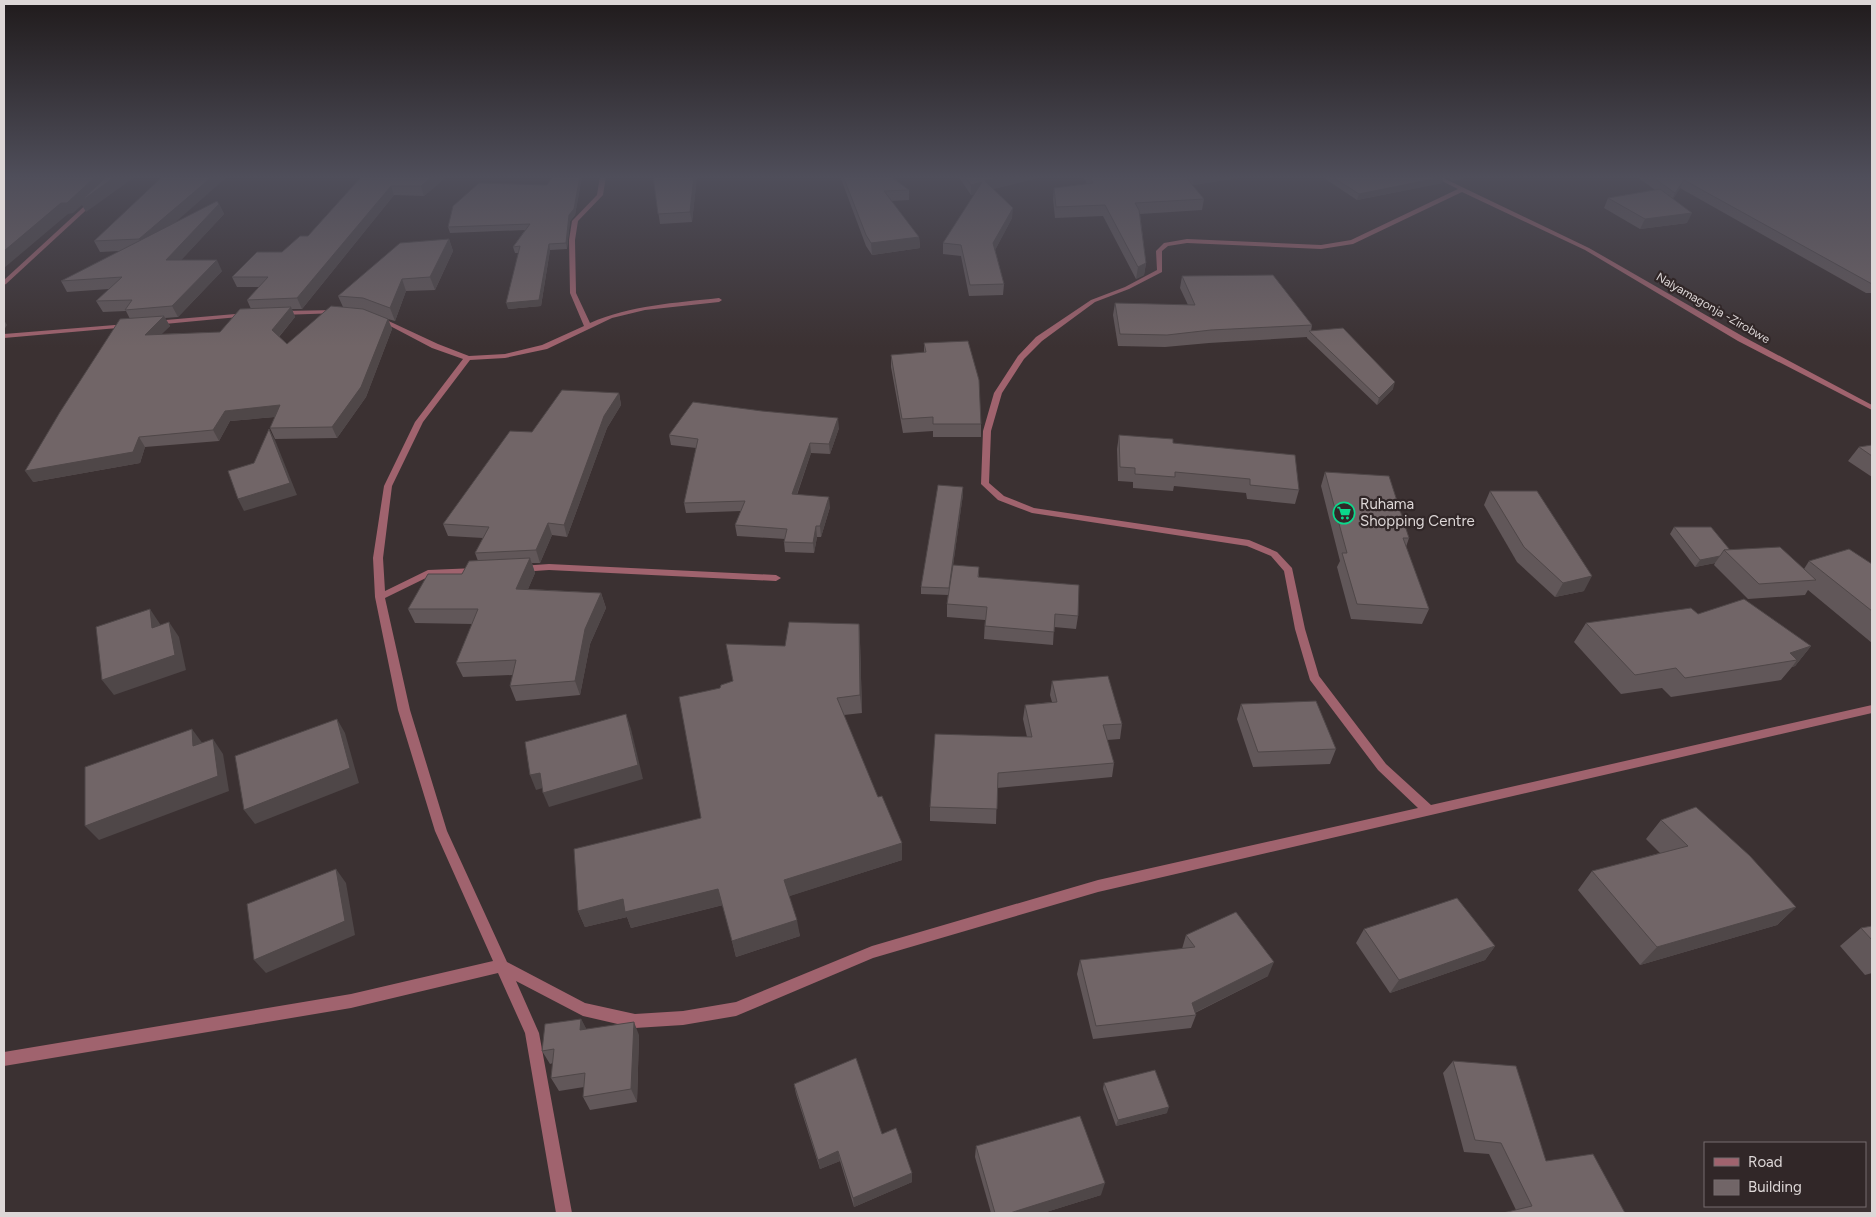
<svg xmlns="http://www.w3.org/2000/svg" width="1876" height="1217" viewBox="0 0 1876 1217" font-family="Figtree,sans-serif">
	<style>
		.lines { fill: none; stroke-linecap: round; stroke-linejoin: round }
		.street { fill: #a0636e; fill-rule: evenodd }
		.wall { fill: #615759 }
		.shaded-wall { fill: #4f4748 }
		.building { fill: #716567; stroke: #4f4748 }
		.labels { text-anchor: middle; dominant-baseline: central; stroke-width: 4.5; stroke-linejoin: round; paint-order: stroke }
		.far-street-label { font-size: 12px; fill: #ddd7d7; stroke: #312728 }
		.poi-label { font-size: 15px; fill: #ddd7d7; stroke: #312728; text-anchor: start }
	</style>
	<rect width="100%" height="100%" fill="#3b3132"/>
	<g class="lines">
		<g class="street">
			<path d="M 600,176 L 606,176 L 603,195 L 578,221 L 575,240 L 576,293 L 590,323 C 631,305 675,303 719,298 L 722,300 L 719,302 L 645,310 L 612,318 L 547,349 L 505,358 L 470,360 L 423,422 L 392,486 L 383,558 L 385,591 L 428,570 L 476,568 L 481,571 L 476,574 L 430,576 L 385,598 L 410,710 L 447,831 L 507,962 L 585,1003 L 635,1014 L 683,1011 L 736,1002 L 872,946 L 1098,880 L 1418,808 L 1378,770 L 1310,680 L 1295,629 L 1284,571 L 1271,556 L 1247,546 L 1032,513 L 998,500 L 981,484 L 983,431 L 994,393 L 1018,356 L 1036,337 L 1091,300 L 1125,287 L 1157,270 L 1156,251 L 1164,243 L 1187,239 L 1321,245 L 1351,240 L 1458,189 L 1432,176 L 1439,176 L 1589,248 L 1744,337 L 1872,405 L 1872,410 L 1738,341 L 1585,250 L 1462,192 L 1353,244 L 1321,249 L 1187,243 L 1168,246 L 1162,251 L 1162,272 L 1129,289 L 1095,302 L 1042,341 L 1024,359 L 1002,393 L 991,431 L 989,483 L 1004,496 L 1034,508 L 1249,540 L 1277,552 L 1292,568 L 1305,629 L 1319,676 L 1386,764 L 1431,805 L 1872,705 L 1872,713 L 1098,892 L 873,958 L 736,1016 L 683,1025 L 635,1028 L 583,1016 L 516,981 L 539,1033 L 572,1213 L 556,1213 L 525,1033 L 498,973 L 351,1008 L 4,1066 L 4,1052 L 351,994 L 493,961 L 435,831 L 398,710 L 375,597 L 373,558 L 384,486 L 415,422 L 463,359 L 432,348 L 375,318 L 380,317 L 438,344 L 469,356 L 505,354 L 542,345 L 584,326 L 570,293 L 569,240 L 572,221 L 597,195 Z"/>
			<polygon points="91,200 96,201 6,284 4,285 4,280"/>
			<polygon points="337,310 340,312 339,313 281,315 278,313 281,311"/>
			<polygon points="247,313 250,315 249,316 154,325 150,323 154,321"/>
			<polygon points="127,324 131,326 129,327 4,338 4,334"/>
			<polygon points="549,564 776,575 781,578 776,581 549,570 520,572 515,569 520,566"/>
		</g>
	</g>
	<g class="wall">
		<polygon points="362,176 447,176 424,196 394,195 302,309 292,309 295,317 279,337 287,344 343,307 338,296 449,239 453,251 435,290 406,291 395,321 388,319 392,329 366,397 337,438 275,439 270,428 275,417 230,421 219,441 145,447 140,463 33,482 130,319 126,311 103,312 96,301 109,289 67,292 61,281 120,251 100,252 94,241 176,222 219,204 224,214 181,260 222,271 178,317 165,318 170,326 161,334 220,332 251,309 247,300 259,287 237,287 232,277 282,252 308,236"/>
		<polygon points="554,176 582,176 575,215 570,221 567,249 550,250 541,306 508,309 519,253 515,253 513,247 525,230 450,233 448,227 547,185"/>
		<polygon points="653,176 697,176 692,222 660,224"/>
		<polygon points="840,176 890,176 909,190 909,200 891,201 919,237 920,248 872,255 866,246"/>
		<polygon points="958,176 1041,176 1041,177 993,189 1012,218 995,250 1004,284 1003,295 969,296 961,256 943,254 943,243 975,194 971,195"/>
		<polygon points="1083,176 1120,176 1122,178 1136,176 1251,176 1193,185 1189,182 1204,199 1202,210 1140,214 1146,263 1144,275 1136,279 1103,216 1055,218 1053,199 1054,188 1087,184"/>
		<polygon points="1321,176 1442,176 1443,177 1442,183 1357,200"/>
		<polygon points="1444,176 1474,176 1453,181"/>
		<polygon points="1636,176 1872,176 1872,293 1866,293 1680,188 1673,199 1687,223 1640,229 1604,208 1608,198 1655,190"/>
		<polygon points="1182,276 1312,325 1311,331 1393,389 1377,405 1307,338 1307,337 1209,343 1165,347 1118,346 1113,315 1115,303 1188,305 1180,288"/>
		<polygon points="924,343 981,424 981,437 933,437 933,431 903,433 891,367 891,355 924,353"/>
		<polygon points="619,393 621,405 607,428 567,537 552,535 540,563 532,563 535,573 528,589 601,593 606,608 590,644 580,695 516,701 510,686 513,675 463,677 456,663 472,624 415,623 408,609 462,574 478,561 475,553 483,538 448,536 443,524 532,432"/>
		<polygon points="839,428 830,454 811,453 797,495 830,507 821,537 817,537 814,553 785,552 784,542 785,539 737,536 735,525 741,511 686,513 684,503 696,448 671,445 669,435"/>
		<polygon points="1119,435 1173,443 1299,490 1295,504 1247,499 1246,493 1174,486 1173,491 1133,488 1133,482 1118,481 1117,449"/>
		<polygon points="1872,445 1872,477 1848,461 1859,447"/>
		<polygon points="1325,472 1409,538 1406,547 1429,609 1422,624 1351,619 1337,567 1340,561 1321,486"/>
		<polygon points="1490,491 1584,591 1555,597 1517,562 1484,505"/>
		<polygon points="963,494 953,565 979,567 979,577 1078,616 1076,629 1054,627 1053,645 984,639 985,620 947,617 947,604 948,595 921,594 921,587"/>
		<polygon points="1674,527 1730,550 1804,569 1809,561 1872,564 1872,643 1808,590 1805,595 1748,599 1714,565 1715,563 1695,567 1670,534"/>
		<polygon points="1698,614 1811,646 1795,666 1792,667 1781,680 1671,697 1662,688 1621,694 1574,642 1586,623"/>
		<polygon points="859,624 860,642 862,713 844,715 902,860 789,896 800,936 736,957 723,905 631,928 627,917 585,927 578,911 701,818 720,688 733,681 785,646"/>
		<polygon points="1052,681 1122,724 1120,739 1107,740 1114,763 1112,777 997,788 996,824 930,821 930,807 1027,737 1023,719 1025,705 1052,702 1050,695"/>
		<polygon points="1241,704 1336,749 1330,764 1253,767 1237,719"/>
		<polygon points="1661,820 1796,907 1777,925 1640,965 1578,890 1592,871 1660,853 1646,839"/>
		<polygon points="1872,926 1872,973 1865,975 1840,946 1861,928"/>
		<polygon points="1364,929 1495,946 1485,960 1390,993 1356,943"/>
		<polygon points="1186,935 1268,976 1195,1013 1196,1015 1191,1028 1093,1039 1077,974 1080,960 1182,949"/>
		<polygon points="581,1019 586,1029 639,1035 637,1102 590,1110 583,1097 584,1087 559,1091 551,1078 553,1063 550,1064 542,1051"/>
		<polygon points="1453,1061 1546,1161 1625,1213 1516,1210 1489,1154 1464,1152 1443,1073"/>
		<polygon points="1104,1083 1167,1113 1116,1126 1103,1089"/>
		<polygon points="794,1084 882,1134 912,1173 912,1182 854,1207 840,1161 820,1169 796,1094"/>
		<polygon points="976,1146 1101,1195 1043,1213 991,1213 975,1157"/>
	</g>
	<g class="shaded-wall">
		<polygon points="96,176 136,176 86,212 82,205 73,213 68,214 4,268 4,251 61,203"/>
		<polygon points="213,176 228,176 145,249 139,239"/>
		<polygon points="433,176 447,176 424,196 421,186"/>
		<polygon points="580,176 582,176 575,215 570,221 567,249 566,243 569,215"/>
		<polygon points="694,176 697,176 692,222 690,212"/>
		<polygon points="1004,176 1041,176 1041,177 985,191 985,181"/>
		<polygon points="1194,176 1251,176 1193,185"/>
		<polygon points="1454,176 1474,176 1453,181"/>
		<polygon points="1443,177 1442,183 1357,200 1359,194"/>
		<polygon points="1684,180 1680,188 1671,202 1675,193"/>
		<polygon points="982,182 982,192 971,195 971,185"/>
		<polygon points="391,186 394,195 302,309 297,298"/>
		<polygon points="219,204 224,214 172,270 166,260"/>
		<polygon points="1013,208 1012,218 993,254 993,243"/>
		<polygon points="1692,213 1687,223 1640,229 1645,219"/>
		<polygon points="919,237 920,248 872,255 871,243"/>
		<polygon points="449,239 453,251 435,290 430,277"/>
		<polygon points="549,244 550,250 541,306 508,309 506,303"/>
		<polygon points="217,260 222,271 178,317 172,306"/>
		<polygon points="1146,263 1144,275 1136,279 1138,267"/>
		<polygon points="402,279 406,291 395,321 390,308"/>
		<polygon points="291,307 295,317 276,340 272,330"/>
		<polygon points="164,316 170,326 151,345 145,335"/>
		<polygon points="388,319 392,329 366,397 337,438 332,427"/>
		<polygon points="4,320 7,325 4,330"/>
		<polygon points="1395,382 1393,389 1377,405 1379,398"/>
		<polygon points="619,393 621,405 607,428 567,537 564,525 604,416"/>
		<polygon points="280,405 285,416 230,421 219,441 213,430 225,411"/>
		<polygon points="838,418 839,428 830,454 829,444"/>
		<polygon points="269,429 275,440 297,495 244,511 238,499"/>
		<polygon points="139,437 145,447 140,463 33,482 25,471"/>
		<polygon points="810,443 811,453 793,505 792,494"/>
		<polygon points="963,487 963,494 949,595 949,588"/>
		<polygon points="829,497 830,507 821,537 820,526"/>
		<polygon points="548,523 552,535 540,563 536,550"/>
		<polygon points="816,526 817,537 814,553 813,543"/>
		<polygon points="1720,556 1715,563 1695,567 1700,560"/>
		<polygon points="530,558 535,573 522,603 516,589"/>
		<polygon points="1592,576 1584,591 1555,597 1563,583"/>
		<polygon points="601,593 606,608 590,644 580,695 575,681 585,629"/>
		<polygon points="150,609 160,624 163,642 152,628"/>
		<polygon points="169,622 179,637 186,670 114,695 102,680"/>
		<polygon points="859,624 860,642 862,713 860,695"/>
		<polygon points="1811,646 1795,666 1792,667 1797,660 1790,653"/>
		<polygon points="626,714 631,729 643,779 549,807 543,793"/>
		<polygon points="337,719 345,733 359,783 255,824 244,810"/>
		<polygon points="192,729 203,744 193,746"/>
		<polygon points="213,739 223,754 229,791 99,840 85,826"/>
		<polygon points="540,773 546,787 536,790 530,775"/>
		<polygon points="902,843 902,860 787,897 784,880"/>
		<polygon points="336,869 346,883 355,935 266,973 254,960"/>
		<polygon points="718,889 723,905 631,928 627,917 585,927 578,911 623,899"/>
		<polygon points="1796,907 1777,925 1640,965 1657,947"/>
		<polygon points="797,920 800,936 736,957 732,941"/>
		<polygon points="1495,946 1485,960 1390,993 1399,980"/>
		<polygon points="1274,962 1268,976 1190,1015 1192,1003"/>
		<polygon points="581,1019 588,1032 580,1030"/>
		<polygon points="634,1022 639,1035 637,1102 631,1089"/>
		<polygon points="1169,1107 1167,1113 1116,1126 1118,1120"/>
		<polygon points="838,1151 840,1161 820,1169 818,1160"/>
		<polygon points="912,1173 912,1182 854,1207 853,1198"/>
		<polygon points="1105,1183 1101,1195 1043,1213 1010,1213"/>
	</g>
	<g class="building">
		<polygon points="4,176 96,176 67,203 61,203 4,251"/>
		<polygon points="107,176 116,176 80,202"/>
		<polygon points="163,176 213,176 139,239 94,241"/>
		<polygon points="362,176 433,176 421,186 391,186 297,298 247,300 268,277 232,277 257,252 282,252 300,236 308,236"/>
		<polygon points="554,176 580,176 574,209 569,215 566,243 549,244 539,300 506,303 520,246 513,247 530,224 448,227 453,206 479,183 547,185"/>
		<polygon points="653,176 694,176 690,212 658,214"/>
		<polygon points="843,176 890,176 909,190 884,191 919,237 871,243 866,235"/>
		<polygon points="965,176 1004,176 985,181 1013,208 993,243 1004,284 970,285 961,245 943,243 982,182 971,185"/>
		<polygon points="1090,176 1120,176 1122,178 1136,176 1185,176 1204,199 1135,203 1139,210 1146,263 1138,267 1105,205 1056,207 1054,188 1093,183"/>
		<polygon points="1331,176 1442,176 1443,177 1359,194"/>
		<polygon points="1651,176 1872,176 1872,284 1684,180 1675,193"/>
		<polygon points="1660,189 1692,213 1645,219 1608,198"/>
		<polygon points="217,201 219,204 166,260 217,260 172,306 125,310 132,300 96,301 122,277 61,281"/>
		<polygon points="449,239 430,277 402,279 390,308 363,298 338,296 400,243"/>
		<polygon points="1273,275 1312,325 1211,330 1167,335 1120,334 1115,303 1195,305 1182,276"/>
		<polygon points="331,306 363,309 388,319 361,387 332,427 270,428 280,405 225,411 213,430 139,437 133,452 25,471 60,412 120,319 164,316 145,335 220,332 240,309 291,307 272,330 287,344"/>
		<polygon points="1343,328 1395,382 1379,398 1309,331"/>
		<polygon points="968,341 979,380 981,424 933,424 933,417 902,419 891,355 926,352 924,343"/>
		<polygon points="562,390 619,393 604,416 564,525 548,523 536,550 475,553 489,527 443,524 510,431 532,432"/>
		<polygon points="693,402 762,411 838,418 829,444 810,443 792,494 829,497 820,526 816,526 813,543 784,542 787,529 735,525 745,501 684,503 698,439 669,435"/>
		<polygon points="269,429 290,483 238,499 228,471 254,463"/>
		<polygon points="1119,435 1173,439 1173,443 1295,455 1299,490 1250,485 1250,479 1175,472 1175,477 1135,474 1135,468 1120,467"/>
		<polygon points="1872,445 1872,456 1859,447"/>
		<polygon points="1325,472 1389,476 1409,538 1403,538 1429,609 1357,604 1342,553 1347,553"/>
		<polygon points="938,485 963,487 949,588 921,587"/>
		<polygon points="1490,491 1537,491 1592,576 1563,583 1524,547"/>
		<polygon points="1674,527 1711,527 1730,550 1724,550 1720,556 1700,560"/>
		<polygon points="1780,547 1816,580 1759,584 1724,550"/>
		<polygon points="1849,549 1872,564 1872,611 1809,561"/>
		<polygon points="530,558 516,589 601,593 585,629 575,681 510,686 516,660 456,663 478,609 408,609 428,574 462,574 469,561"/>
		<polygon points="953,565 979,567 978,577 1079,585 1078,616 1055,614 1054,632 985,626 987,607 947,604"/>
		<polygon points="1744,599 1811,646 1790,653 1797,660 1685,678 1676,668 1635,675 1586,623 1691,608 1698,614"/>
		<polygon points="150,609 152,628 169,622 175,655 102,680 96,627"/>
		<polygon points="789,622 859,624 860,695 837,698 878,797 882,796 902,843 784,880 797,920 732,941 718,889 625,912 623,899 578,911 574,849 701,818 679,697 720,688 721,685 733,681 726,644 785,646"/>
		<polygon points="1108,676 1122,724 1103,725 1114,763 998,773 997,809 930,807 935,734 1032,737 1025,705 1057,702 1052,681"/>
		<polygon points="1316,701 1336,749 1258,752 1241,704"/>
		<polygon points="626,714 638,765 543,793 540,773 530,775 525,742"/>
		<polygon points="337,719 350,768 244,810 235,756"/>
		<polygon points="192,729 193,746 213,739 218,776 85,826 85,767"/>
		<polygon points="1696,807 1750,856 1796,907 1657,947 1592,871 1688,846 1661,820"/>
		<polygon points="336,869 345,921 254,960 247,904"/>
		<polygon points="1457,898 1495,946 1399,980 1364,929"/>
		<polygon points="1236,912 1274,962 1192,1003 1196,1015 1096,1026 1080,960 1195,947 1186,935"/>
		<polygon points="1872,926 1872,940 1861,928"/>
		<polygon points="581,1019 580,1030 634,1022 631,1089 583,1097 585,1073 551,1078 554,1049 542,1051 545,1024"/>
		<polygon points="856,1058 882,1134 896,1128 912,1173 853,1198 838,1151 818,1160 794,1084"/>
		<polygon points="1453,1061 1516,1066 1546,1161 1593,1154 1625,1213 1503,1213 1532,1206 1501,1143 1475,1140"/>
		<polygon points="1155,1070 1169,1107 1118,1120 1104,1083"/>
		<polygon points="1080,1116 1105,1183 1010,1213 995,1213 976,1146"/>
	</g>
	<linearGradient id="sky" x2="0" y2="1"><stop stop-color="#201b1c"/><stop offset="0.51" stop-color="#4f4e5a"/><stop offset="1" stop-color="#4f4e5a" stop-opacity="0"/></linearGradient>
	<rect width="1876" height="347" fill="url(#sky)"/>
	<defs>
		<g id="supermarket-ring" transform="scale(1.125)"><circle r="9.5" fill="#312728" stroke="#0bd98b" stroke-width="1.5"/><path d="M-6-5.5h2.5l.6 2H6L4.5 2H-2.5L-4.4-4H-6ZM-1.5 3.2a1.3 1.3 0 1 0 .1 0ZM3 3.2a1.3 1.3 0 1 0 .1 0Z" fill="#0bd98b"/></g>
	</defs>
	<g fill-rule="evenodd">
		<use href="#supermarket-ring" x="1344" y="513"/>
	</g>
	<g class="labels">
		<g class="far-street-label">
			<text transform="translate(1713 308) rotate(30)">Nalyamagonja -Zirobwe</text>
		</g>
		<g class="poi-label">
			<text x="1360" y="504">Ruhama<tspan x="1360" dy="17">Shopping Centre</tspan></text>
		</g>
	</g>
	<rect width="1876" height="1217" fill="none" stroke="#ddd7d7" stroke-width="10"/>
	<rect x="1704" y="1142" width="162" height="65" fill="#312728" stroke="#766d6e"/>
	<rect x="1714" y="1158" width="25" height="8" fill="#a0636e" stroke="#766d6e"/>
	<text x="1748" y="1167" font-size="15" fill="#ddd7d7">Road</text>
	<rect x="1714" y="1180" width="25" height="15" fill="#716567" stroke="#766d6e"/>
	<text x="1748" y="1192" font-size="15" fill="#ddd7d7">Building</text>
</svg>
